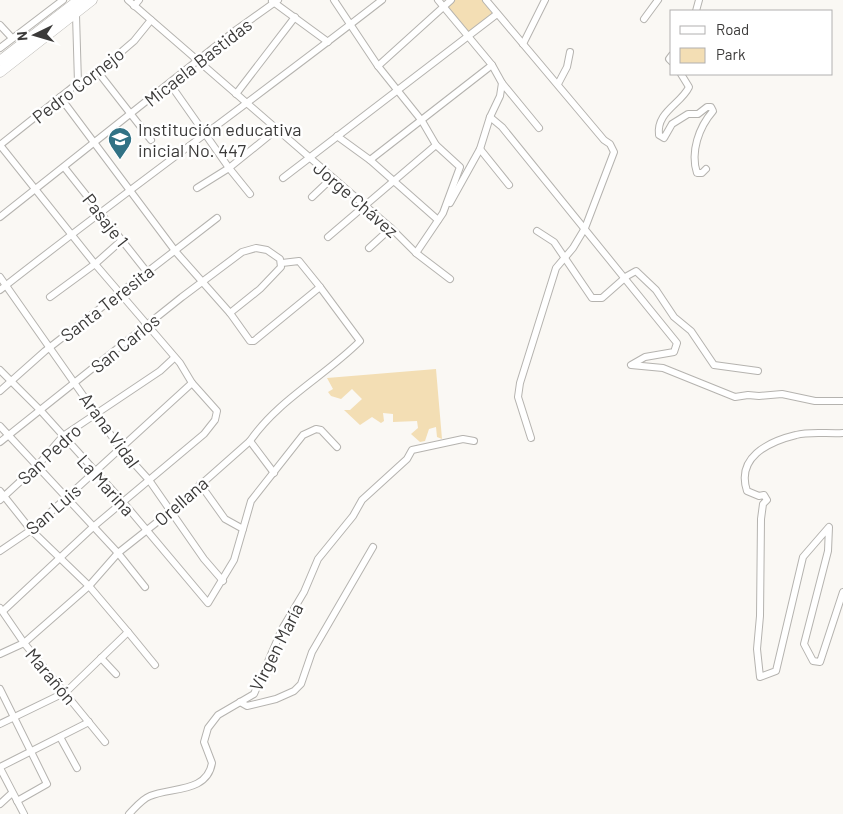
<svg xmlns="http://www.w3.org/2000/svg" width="843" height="814" viewBox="0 0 843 814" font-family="Barlow,sans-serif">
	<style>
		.green { fill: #f3deb4 }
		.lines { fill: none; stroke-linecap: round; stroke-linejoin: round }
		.minor-casing { stroke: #b5b3af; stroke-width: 8 }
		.highway-casing { stroke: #b5b3af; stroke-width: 11 }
		.minor { stroke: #fff; stroke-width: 6 }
		.highway { stroke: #fff; stroke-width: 10 }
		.labels { text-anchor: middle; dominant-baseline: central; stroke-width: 5; stroke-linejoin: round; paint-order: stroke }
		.street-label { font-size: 18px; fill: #3b3a39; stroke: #fff }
		.poi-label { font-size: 18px; fill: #3b3a39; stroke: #fff; text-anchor: start }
	</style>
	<rect width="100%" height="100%" fill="#faf8f4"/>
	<g class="green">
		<polygon points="451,0 486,0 497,14 467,35 443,6"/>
		<polygon points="436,369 442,439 437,437 436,427 429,429 425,441 420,442 411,434 418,428 417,421 393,422 393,414 383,413 384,421 381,423 372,417 360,425 344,410 350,410 362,399 352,389 341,399 331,396 328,392 333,389 327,378"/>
	</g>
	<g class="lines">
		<g class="minor-casing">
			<g id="minor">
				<polyline points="128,0 391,228 416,253 450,279"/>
				<polyline points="334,0 378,66 422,121 436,145 460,167 443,213 416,253"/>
				<polyline points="438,0 492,65 502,83"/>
				<polyline points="486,0 604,140 610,144 614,152 585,228 573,248 556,268 520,383 518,397 531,438"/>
				<polyline points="272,1 328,42"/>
				<polyline points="134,6 139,0"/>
				<polyline points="696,11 699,0"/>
				<polyline points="76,15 78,83"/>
				<polyline points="644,19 658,0"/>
				<polyline points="0,25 12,38"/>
				<polyline points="523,44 545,0"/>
				<polyline points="0,48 63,0"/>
				<polyline points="672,55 669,59 672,62"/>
				<polyline points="378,66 451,0"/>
				<polyline points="98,72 151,140"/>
				<path d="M 681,74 L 689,87 C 681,104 656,112 659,135 L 664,138 L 672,124 L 688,114 L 698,114 L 707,107 L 711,107 L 713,111 C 699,127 690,152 697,173 L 702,173 L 706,169"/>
				<polyline points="170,84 229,168 250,194"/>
				<polyline points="558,84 567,67 570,52"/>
				<polyline points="236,94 295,17"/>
				<polyline points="490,117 502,127 677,343 674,352 645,357 631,365 663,368 735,397 748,395 759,396 782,394 815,401 843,401"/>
				<polyline points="337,136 370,160 438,220"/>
				<polyline points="0,145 95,264 180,363 192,383 217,411 215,420 204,434 93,527 3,611"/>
				<polyline points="0,145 78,83 98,72 134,41 151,20"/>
				<polyline points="480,149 509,185"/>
				<polyline points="370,160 492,65"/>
				<polyline points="64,167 147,272"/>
				<polyline points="283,178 497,14"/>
				<polyline points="197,188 229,168 276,130"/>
				<polyline points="312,197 332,178"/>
				<polyline points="450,203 480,149 490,117 500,96 502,83 539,128"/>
				<polyline points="0,217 236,30 278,0"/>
				<polyline points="537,231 554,242 592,298 602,298 627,276 636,271 656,290 674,317 691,331 714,365 758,371"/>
				<polyline points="328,237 436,145"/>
				<polyline points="369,248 391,228"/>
				<polyline points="282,263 299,261 320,287"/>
				<polyline points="0,277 120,448 149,480 204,559 223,581"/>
				<path d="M 0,290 C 126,191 256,98 382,0"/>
				<polyline points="50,297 95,264 122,240"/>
				<polyline points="0,370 41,411 123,502 208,603 234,560 243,529 225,519 200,484"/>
				<polyline points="0,391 45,351 217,218"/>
				<polyline points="0,426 118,553 145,587"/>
				<path d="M 843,433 C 828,434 810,431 796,435 C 767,442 736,458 747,491 L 759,496 L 764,495 L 767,500 L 763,504 L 761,519 L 760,616 L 757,649 L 760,677 L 776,671 L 803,557 L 829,527 L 828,551 L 804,644 L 813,661 L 820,662 L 843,592"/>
				<polyline points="250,441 274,473"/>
				<polyline points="0,442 182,297 242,252 256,248 267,250 280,259 281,267 260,289 230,313"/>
				<polyline points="0,491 31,530 89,586 128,632 66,692 0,724"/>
				<polyline points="0,500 38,465 63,436 160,371 174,358"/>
				<polyline points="243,529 251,501 303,435 316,429 321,430 337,447"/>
				<polyline points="0,551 31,530 192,383"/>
				<polyline points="0,608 24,643 105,742"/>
				<polyline points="128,632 155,665"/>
				<path d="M 0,654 L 24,643 L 89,586 L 118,553 L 171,511 L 250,441 C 278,400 325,376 360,341 L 320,287 L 254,341 L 250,341 L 230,313 L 176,252 L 60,97"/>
				<polyline points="101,658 116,674"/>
				<polyline points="0,689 47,784 17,801"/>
				<polyline points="240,702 247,706 276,699 294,691 301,684 312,652 373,547"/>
				<polyline points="60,737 77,768"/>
				<polyline points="0,767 89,722"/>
				<polyline points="0,768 24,814"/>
				<polyline points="0,804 12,793"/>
				<path d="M 129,814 C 135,808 142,799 150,796 C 171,787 207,793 212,763 L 204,742 L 208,728 L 218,715 L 254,694 L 282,629 L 304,592 L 318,559 L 353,516 L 362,500 L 407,459 L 412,450 L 463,439 L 474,441"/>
			</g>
		</g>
		<g class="highway-casing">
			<g id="highway">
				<polyline points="0,61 79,0"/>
				<polyline points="0,72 92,0"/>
			</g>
		</g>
		<use href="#minor" class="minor"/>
		<use href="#highway" class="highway"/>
	</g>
	<defs>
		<g id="school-pin" transform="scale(1.25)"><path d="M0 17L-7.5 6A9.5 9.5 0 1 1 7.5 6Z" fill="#317285" stroke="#fff"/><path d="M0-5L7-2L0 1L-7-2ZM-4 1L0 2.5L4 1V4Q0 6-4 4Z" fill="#fff"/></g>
	</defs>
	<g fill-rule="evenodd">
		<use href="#school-pin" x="120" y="139"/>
	</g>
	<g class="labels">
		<g class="street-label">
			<text transform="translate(198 62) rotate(-38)">Micaela Bastidas</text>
			<text transform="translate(78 85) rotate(-38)">Pedro Cornejo</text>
			<text transform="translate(356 199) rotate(41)">Jorge Chávez</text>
			<text transform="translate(106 220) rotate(52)">Pasaje 1</text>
			<text transform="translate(107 303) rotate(-38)">Santa Teresita</text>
			<text transform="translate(125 343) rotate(-39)">San Carlos</text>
			<text transform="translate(110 430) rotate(54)">Arana Vidal</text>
			<text transform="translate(49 454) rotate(-43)">San Pedro</text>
			<text transform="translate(106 485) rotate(48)">La Marina</text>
			<text transform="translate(181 501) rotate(-41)">Orellana</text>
			<text transform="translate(53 509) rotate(-41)">San Luis</text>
			<text transform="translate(276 647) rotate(-63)">Virgen María</text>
			<text transform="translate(51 676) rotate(50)">Marañón</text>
		</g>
		<g class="poi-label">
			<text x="138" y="129">Institución educativa<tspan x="138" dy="21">inicial No. 447</tspan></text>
		</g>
	</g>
	<rect x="670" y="10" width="162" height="65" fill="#ffffff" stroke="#b1b0b0"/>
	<rect x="680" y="26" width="25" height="8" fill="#ffffff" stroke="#b1b0b0"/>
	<text x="716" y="35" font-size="15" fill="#3b3a39">Road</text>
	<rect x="680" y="48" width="25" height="15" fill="#f3deb4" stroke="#b1b0b0"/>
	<text x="716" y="60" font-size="15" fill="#3b3a39">Park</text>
	<g transform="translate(35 35) rotate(265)" stroke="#ffffff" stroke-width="4" paint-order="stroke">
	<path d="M0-4L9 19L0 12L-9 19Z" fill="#3b3a39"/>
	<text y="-8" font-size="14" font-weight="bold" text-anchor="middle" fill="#3b3a39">N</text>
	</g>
</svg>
